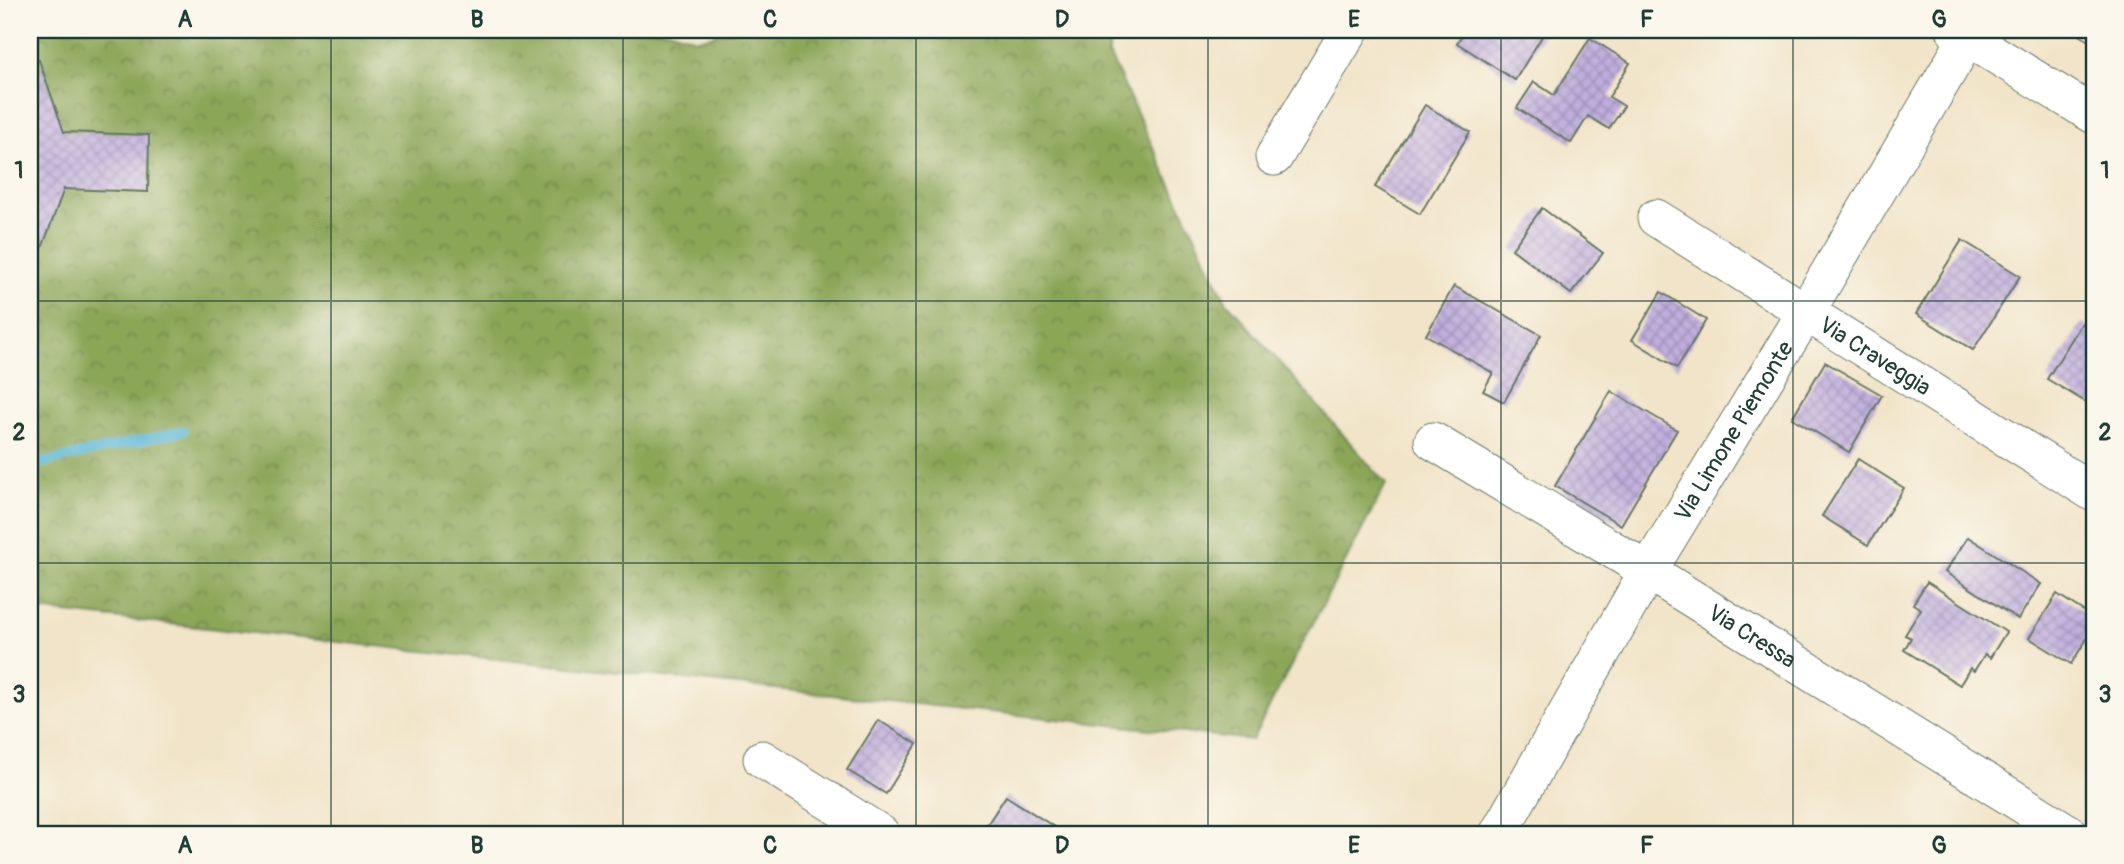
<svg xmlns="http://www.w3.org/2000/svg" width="2124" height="864" viewBox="0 0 2124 864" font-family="Pangolin,sans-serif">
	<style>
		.forest { fill: url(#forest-crowns); stroke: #567246; stroke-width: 2 }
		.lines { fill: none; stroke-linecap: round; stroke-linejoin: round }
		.stream { stroke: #56b6d5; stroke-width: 10 }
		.building { fill: url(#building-cross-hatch) }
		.minor-casing { stroke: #687768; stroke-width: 39 }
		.minor { stroke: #fff; stroke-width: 37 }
		.grid { fill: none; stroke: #1f3d34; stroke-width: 2; stroke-opacity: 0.55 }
		.labels { text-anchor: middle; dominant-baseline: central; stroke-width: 6; stroke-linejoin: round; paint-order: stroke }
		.street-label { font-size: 23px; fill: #1f3d34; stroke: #fbf7ec }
		.neatline { fill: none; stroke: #1f3d34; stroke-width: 2.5 }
		.grid-label { font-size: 23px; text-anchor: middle; font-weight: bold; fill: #1f3d34 }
	</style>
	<defs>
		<pattern id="forest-crowns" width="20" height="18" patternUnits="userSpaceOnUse" patternTransform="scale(1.75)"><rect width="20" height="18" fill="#8ca658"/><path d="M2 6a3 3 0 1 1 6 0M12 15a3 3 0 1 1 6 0" fill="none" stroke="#72884a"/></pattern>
		<pattern id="building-cross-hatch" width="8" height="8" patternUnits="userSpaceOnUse" patternTransform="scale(1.75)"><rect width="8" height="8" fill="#c0aede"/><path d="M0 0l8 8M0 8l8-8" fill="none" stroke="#9b8fb5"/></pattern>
	</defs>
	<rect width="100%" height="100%" fill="#fbf7ec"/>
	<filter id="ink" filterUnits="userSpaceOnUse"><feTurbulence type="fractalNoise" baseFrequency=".0143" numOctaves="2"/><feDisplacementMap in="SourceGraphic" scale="14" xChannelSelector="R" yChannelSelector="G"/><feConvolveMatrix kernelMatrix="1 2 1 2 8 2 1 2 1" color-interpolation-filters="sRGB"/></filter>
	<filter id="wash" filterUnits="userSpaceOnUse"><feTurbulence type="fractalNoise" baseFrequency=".00686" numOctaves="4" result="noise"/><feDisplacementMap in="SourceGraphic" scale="28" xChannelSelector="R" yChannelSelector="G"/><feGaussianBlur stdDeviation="1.57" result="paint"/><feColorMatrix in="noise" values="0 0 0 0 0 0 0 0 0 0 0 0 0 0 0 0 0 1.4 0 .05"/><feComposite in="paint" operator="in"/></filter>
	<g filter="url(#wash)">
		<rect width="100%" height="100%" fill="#f1e4c8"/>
		<polygon class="forest" points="30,30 668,30 697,39 735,30 1110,30 1109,54 1226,301 1386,484 1252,740 30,609"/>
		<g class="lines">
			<polyline class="stream" points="30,466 183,431"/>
		</g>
		<g id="blocks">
			<g class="building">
				<polygon points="1465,30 1546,30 1515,80 1457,43"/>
				<polygon points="2071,30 2094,30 2094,44"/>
				<polygon points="1590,38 1630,63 1609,97 1624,106 1609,129 1588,116 1571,143 1517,108 1534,82 1554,95"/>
				<polygon points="39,60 64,132 149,135 148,192 64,189 38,259 30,256 30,63"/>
				<polygon points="1425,105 1470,132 1420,214 1375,187"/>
				<polygon points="1542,208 1603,253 1571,294 1512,249"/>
				<polygon points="1962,240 2020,276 1973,350 1916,314"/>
				<polygon points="1454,286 1541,335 1504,402 1483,391 1493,373 1426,335"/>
				<polygon points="1661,292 1706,320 1677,368 1632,340"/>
				<polygon points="2082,323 2094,330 2094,407 2047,379"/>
				<polygon points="1825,362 1882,395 1849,452 1792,418"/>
				<polygon points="1611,391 1677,430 1621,525 1555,486"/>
				<polygon points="1858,459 1904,488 1868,545 1822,516"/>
				<polygon points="1968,537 2041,584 2018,619 1945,572"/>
				<polygon points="1927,582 2006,632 1990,658 1985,654 1974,671 1970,668 1960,685 1904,650 1911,638 1905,635 1921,609 1913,604"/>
				<polygon points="2057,594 2094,618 2094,628 2071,664 2029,638"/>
				<polygon points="878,720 917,744 886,794 847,770"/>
				<polygon points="1006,796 1065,834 981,834"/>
			</g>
		</g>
	</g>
	<g filter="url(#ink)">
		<use href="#blocks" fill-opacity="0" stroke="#687768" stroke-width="2"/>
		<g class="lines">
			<g class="minor-casing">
				<g id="minor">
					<polyline points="1955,30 2094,115"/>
					<polyline points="1274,157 1350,30"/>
					<path id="s1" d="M 1656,218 L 2094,493"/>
					<path id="s2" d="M 1433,441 L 1648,571 L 2070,834"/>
					<polyline points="762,759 881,834"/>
					<path id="s3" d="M 1498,834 L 1648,571 L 1806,312 L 1972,30"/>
				</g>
			</g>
			<use href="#minor" class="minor"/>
		</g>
	</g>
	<path class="grid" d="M 331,30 L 331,834M 623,30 L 623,834M 916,30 L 916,834M 1208,30 L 1208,834M 1501,30 L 1501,834M 1793,30 L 1793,834M 30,301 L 2094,301M 30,563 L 2094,563"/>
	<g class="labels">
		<g class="street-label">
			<text stroke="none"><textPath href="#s1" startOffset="259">Via Craveggia</textPath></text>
			<text stroke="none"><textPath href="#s3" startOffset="467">Via Limone Piemonte</textPath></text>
			<text stroke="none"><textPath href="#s2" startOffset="374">Via Cressa</textPath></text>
		</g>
	</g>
	<rect width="2124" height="864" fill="none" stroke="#fbf7ec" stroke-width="77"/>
	<rect x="38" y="38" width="2048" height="788" class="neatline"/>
	<g class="grid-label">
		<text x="185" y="27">A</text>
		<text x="477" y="27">B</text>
		<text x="770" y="27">C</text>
		<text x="1062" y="27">D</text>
		<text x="1354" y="27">E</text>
		<text x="1647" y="27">F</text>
		<text x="1939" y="27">G</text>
		<text x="19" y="178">1</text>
		<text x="2105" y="178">1</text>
		<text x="19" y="440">2</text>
		<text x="2105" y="440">2</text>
		<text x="19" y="702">3</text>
		<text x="2105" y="702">3</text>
		<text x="185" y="853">A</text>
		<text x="477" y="853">B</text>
		<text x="770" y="853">C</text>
		<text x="1062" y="853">D</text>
		<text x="1354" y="853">E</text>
		<text x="1647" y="853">F</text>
		<text x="1939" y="853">G</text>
	</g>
</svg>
